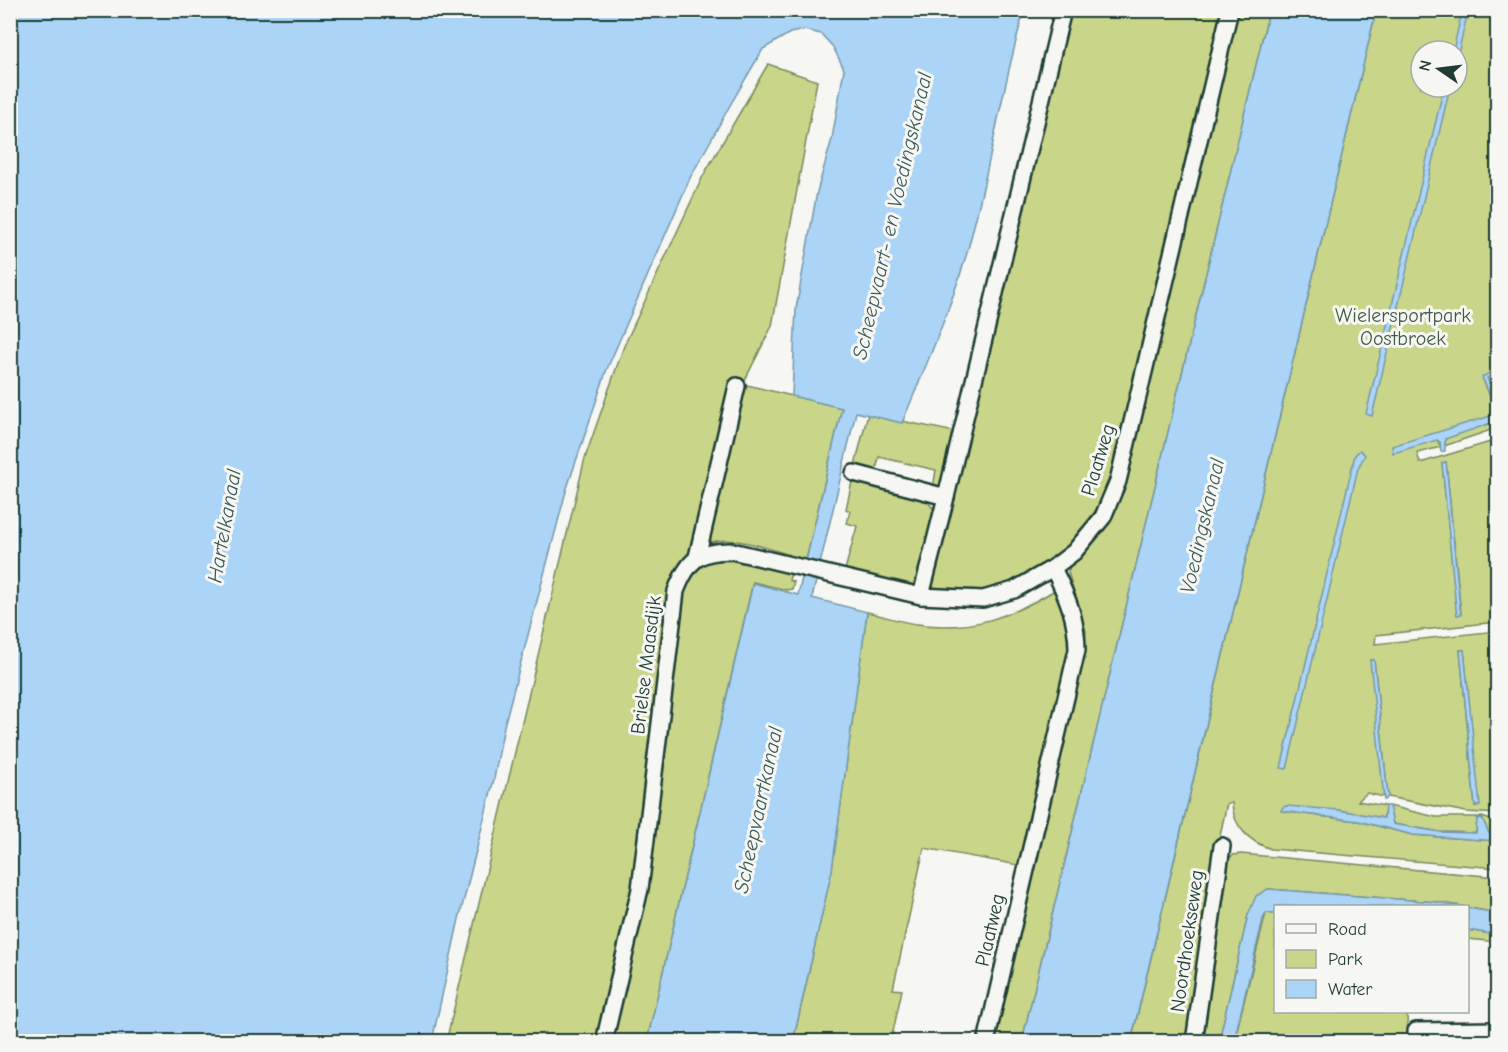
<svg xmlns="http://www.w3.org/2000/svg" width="1508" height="1052" viewBox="0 0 1508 1052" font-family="'Comic Neue',sans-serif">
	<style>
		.green { fill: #c9d588; stroke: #74895e; stroke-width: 1.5; fill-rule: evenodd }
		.water { fill: #acd4f7; stroke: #7498a9; stroke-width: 1.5 }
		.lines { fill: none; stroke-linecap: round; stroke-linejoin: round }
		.minor-casing { stroke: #1f3d34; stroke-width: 20 }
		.minor { stroke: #f6f6f2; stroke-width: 15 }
		.labels { text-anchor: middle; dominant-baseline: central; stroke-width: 6; stroke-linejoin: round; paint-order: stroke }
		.park-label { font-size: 20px; fill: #415b45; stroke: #f6f6f2 }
		.street-label { font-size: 20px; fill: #1f3d34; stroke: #f6f6f2 }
		.water-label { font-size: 21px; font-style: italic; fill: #3b5b5b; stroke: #f6f6f2 }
	</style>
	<rect width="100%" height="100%" fill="#f6f6f2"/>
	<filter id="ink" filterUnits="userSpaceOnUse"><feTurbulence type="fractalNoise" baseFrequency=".0167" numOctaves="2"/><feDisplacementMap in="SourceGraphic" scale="12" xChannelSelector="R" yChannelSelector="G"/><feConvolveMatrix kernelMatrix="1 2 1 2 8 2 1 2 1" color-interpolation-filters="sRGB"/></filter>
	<g filter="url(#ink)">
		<g class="green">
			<path d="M 1067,11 L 1223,11 L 1109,485 C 1075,559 1015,597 933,592 L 930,584 Z"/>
			<polygon points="1236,11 1269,11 1022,1041 992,1042 1084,651 1086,631 1068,572 1071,563 1096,536"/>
			<path d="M 1376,11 L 1497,11 L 1497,401 L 1487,378 L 1483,379 L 1497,414 L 1437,440 L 1441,447 L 1417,453 L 1420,463 L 1497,440 L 1497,622 L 1376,635 L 1375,644 L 1497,631 L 1497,814 L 1466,812 L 1388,797 L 1374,660 L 1371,660 L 1384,797 L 1367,793 L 1358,801 L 1385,806 L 1384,818 L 1318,809 L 1281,811 L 1358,821 L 1413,835 L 1497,841 L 1497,868 L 1271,849 C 1250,842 1233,827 1232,803 L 1227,803 L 1216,854 L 1190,1041 L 1131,1042 ZM 1421,51 L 1457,51 L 1457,87 L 1421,87 ZM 1446,462 L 1461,614 L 1457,614 L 1442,463 ZM 1460,650 L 1464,650 L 1479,806 L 1475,806 Z"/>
			<path d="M 768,64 L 817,81 L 772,326 L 743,384 L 842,408 L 806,560 C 777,552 740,535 711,542 L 704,538 L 743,385 L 734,377 L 692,555 L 680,569 L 642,842 L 597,1041 L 446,1042 L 585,458 L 624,346 L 703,176 Z"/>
			<polygon points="868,414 955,432 942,490 933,488 936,470 879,457 875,475 854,469"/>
			<polygon points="1497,421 1497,428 1444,446 1446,438"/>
			<polygon points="853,477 922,495 937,513 919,582 912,586 845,570 857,526 847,523 850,511 846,509"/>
			<polygon points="720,556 792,569 789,580 794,582 792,589 787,590 753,582 647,1041 610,1042 646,888 684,590 695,568"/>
			<path d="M 1055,590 L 1071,631 L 1069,648 L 1018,865 L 924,848 L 893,989 L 902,990 L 891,1041 L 793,1042 L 832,869 L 867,612 C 884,616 900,622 917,624 C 969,632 1011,617 1055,590 Z"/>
			<polygon points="1389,806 1436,817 1482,817 1497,822 1497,835 1489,834 1482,818 1477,819 1476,833 1440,832 1393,824"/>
			<polygon points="1241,854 1497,877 1497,913 1436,902 1268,889 1248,915 1219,1041 1197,1042 1225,862 1233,855"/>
			<polygon points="1266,913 1275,914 1276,1012 1407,1012 1408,1041 1234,1042"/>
			<polygon points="1468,930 1497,935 1497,942 1468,939"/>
		</g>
		<g class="water">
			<path d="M 10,11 L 1024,11 C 1001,91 989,175 966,256 C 949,313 925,368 902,423 L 856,412 L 812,598 L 867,612 L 832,870 L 793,1041 L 647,1041 L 753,583 L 798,595 L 842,408 L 792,396 L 796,309 L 817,192 L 832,139 L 844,69 L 833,47 L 821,34 L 804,30 L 790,33 L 763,49 L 733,100 L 690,178 L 607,369 L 566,491 L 504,726 L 494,779 L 459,919 L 432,1041 L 11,1042 L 10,156 L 13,110 Z"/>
			<polygon points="1269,11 1376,11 1131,1041 1022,1041"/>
			<polygon points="1462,11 1468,11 1457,58 1457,51 1453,51"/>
			<polygon points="1444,87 1450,87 1372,416 1366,414"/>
			<polygon points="1497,369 1497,373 1487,378 1497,401 1497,410 1482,377"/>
			<polygon points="1497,414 1497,421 1445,439 1445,451 1441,452 1440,442 1437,440 1393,453 1392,446"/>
			<polygon points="1360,450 1365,455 1358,468 1287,769 1281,768 1355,455"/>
			<polygon points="1446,462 1460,608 1461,614 1457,615 1456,608 1442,463"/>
			<polygon points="1460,650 1464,650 1480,806 1475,806"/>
			<polygon points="1370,660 1374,660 1388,797 1384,800"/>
			<polygon points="1286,806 1339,810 1384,818 1385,806 1389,806 1393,824 1440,832 1476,833 1477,819 1482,818 1489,833 1497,835 1497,841 1413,835 1358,821 1281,811 1283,807"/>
			<polygon points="1268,889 1436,902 1462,906 1276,906 1275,914 1266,913 1263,919 1234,1041 1219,1041 1248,915 1256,896"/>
			<polygon points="1468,908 1497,913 1497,935 1468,930"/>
		</g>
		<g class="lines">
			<g class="minor-casing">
				<g id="minor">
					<polyline points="854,473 946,497 921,596"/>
					<polyline points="946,497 1063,10"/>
					<polyline points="697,557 737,386"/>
					<path d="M 604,1042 L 640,889 L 676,591 C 688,560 698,551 732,551 L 921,596 L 983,599 L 1014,590 L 1053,568 L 1074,552 L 1103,517 L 1118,481 L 1230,10"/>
					<path d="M 986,1042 L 1077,650 C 1077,619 1067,596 1053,568"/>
					<polyline points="1194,1042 1222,846"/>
					<polyline points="1417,1042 1416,1031 1498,1030"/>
				</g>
			</g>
			<use href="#minor" class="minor"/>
		</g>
	</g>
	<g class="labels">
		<g class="park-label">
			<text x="1403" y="315">Wielersportpark<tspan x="1403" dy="23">Oostbroek</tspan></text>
		</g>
		<g class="street-label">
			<text transform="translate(1098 460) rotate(-73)">Plaatweg</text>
			<text transform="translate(646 665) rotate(-83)">Brielse Maasdijk</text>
			<text transform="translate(990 930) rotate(-77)">Plaatweg</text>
			<text transform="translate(1187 941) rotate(-82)">Noordhoekseweg</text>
		</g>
		<g class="water-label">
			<text transform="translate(892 216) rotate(-77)">Scheepvaart- en Voedingskanaal</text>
			<text transform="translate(224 526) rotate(-80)">Hartelkanaal</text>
			<text transform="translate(1202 526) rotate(-77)">Voedingskanaal</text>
			<text transform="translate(758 810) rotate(-78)">Scheepvaartkanaal</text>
		</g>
	</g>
	<rect width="1508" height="1052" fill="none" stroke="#f6f6f2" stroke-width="36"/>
	<rect x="18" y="18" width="1472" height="1016" fill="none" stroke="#1f3d34" stroke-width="2" filter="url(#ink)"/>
	<rect x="1274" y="905" width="195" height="108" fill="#f6f6f2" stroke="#a0aca6" stroke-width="1.5"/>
	<rect x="1286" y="924" width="30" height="9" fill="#f6f6f2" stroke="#a0aca6" stroke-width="1.5"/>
	<text x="1328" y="935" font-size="18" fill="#1f3d34">Road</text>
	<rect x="1286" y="950" width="30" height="18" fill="#c9d588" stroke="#a0aca6" stroke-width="1.5"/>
	<text x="1328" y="965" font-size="18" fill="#1f3d34">Park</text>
	<rect x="1286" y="980" width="30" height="18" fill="#acd4f7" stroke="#a0aca6" stroke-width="1.5"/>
	<text x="1328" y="995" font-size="18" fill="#1f3d34">Water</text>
	<g transform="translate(1439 69) rotate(284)"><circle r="28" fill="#f6f6f2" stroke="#a0aca6" stroke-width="1.5"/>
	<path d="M0-4.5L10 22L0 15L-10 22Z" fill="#1f3d34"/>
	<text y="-9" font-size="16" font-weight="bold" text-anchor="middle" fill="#1f3d34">N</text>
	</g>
</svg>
